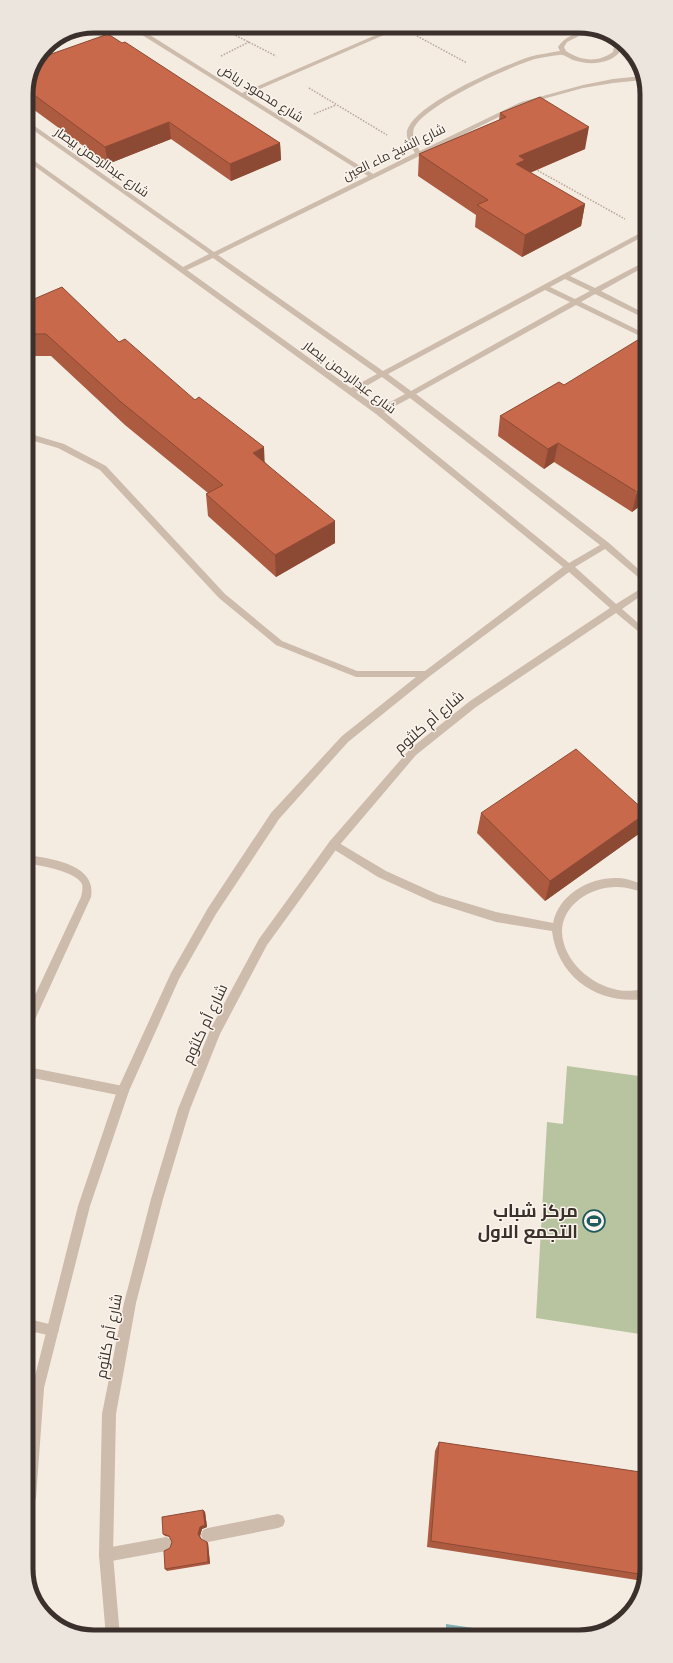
<svg xmlns="http://www.w3.org/2000/svg" width="673" height="1663" viewBox="0 0 673 1663" font-family="Karla,Cairo,sans-serif">
	<style>
		.green { fill: #b8c4a0 }
		.water { fill: #7fb0b2 }
		.lines { fill: none; stroke-linecap: round; stroke-linejoin: round }
		.path { stroke: #b9a596; stroke-width: 1.5; stroke-dasharray: 1.5 1.5; stroke-linecap: butt }
		.lane { fill: #cdbbac; fill-rule: evenodd }
		.street { fill: #cdbbac; fill-rule: evenodd }
		.wall { fill: #ac5a40 }
		.shaded-wall { fill: #8c4a34 }
		.building { fill: #c8694b; stroke: #8c4a34 }
		.labels { text-anchor: middle; dominant-baseline: central; stroke-width: 3; stroke-linejoin: round; paint-order: stroke }
		.far-street-label { font-size: 13px; fill: #3b302b; stroke: #fbf5ee }
		.street-label { font-size: 15px; fill: #3b302b; stroke: #fbf5ee }
		.near-poi-label { font-size: 18px; font-weight: bold; fill: #3b302b; stroke: #fbf5ee; text-anchor: end }
		.rim { fill: none; stroke: #3b302b; stroke-width: 5 }
	</style>
	<rect width="100%" height="100%" fill="#f4ebe1"/>
	<polygon class="green" points="567,1066 646,1077 646,1335 536,1318 547,1122 563,1124"/>
	<polygon class="water" points="446,1624 513,1634 446,1634"/>
	<g class="lines">
		<g class="path">
			<polyline points="225,30 276,56"/>
			<polyline points="417,36 467,63"/>
			<polyline points="221,56 249,42"/>
			<polyline points="309,88 387,135"/>
			<polyline points="314,114 336,105"/>
			<polyline points="535,169 625,219"/>
		</g>
		<g class="lane">
			<path d="M 334,840 L 386,871 L 439,895 L 496,912 L 553,923 C 559,894 590,877 618,878 C 627,878 636,882 645,885 L 645,893 C 636,890 627,887 618,887 C 592,886 562,904 562,932 C 563,961 591,985 618,990 C 627,992 636,990 646,989 L 646,999 C 599,1005 558,979 552,931 L 496,922 L 433,902 L 378,877 L 330,847 L 329,844 L 330,841 Z"/>
			<path d="M 28,855 C 51,859 97,864 91,897 L 32,1026 L 28,1027 L 28,1010 L 81,897 C 82,893 83,888 82,884 C 76,871 40,866 28,863 Z"/>
			<polygon points="28,1067 123,1086 127,1087 129,1091 127,1095 123,1096 28,1077"/>
			<polygon points="29,1319 57,1326 59,1330 57,1334 53,1336 29,1331"/>
			<polygon points="38,1382 43,1383 44,1388 43,1393 29,1402 29,1387"/>
			<polygon points="278,1514 283,1516 285,1521 283,1526 278,1528 208,1542 203,1540 201,1535 203,1530 208,1528"/>
			<polygon points="166,1537 171,1539 173,1544 171,1549 166,1551 106,1562 101,1560 99,1555 101,1550 106,1548"/>
		</g>
		<path class="street" d="M 392,28 L 400,28 L 246,95 L 373,174 L 415,153 C 411,146 404,136 408,128 C 421,101 501,67 529,57 C 539,54 550,53 560,51 L 558,47 C 572,26 602,30 619,46 L 619,53 C 607,65 588,65 573,60 C 568,58 564,54 559,55 C 551,56 543,57 535,59 C 511,66 424,105 414,128 C 411,136 416,145 420,151 L 521,102 L 583,85 L 613,79 L 643,76 L 643,80 L 613,83 L 583,88 L 525,104 L 218,255 L 383,371 L 644,231 L 644,236 L 570,276 L 595,288 L 644,262 L 644,267 L 601,291 L 644,313 L 644,318 L 595,294 L 581,302 L 644,333 L 644,338 L 576,305 L 416,394 L 609,543 L 645,575 L 645,583 L 605,549 L 575,567 L 616,604 L 645,586 L 645,593 L 622,609 L 645,629 L 645,637 L 616,613 L 476,707 L 416,755 L 338,847 L 267,945 L 220,1034 L 190,1109 L 163,1199 L 136,1303 L 116,1414 L 113,1555 L 120,1637 L 106,1637 L 99,1555 L 102,1414 L 124,1303 L 151,1199 L 178,1109 L 211,1028 L 259,939 L 330,841 L 410,749 L 470,701 L 610,608 L 569,572 L 430,676 L 348,742 L 279,819 L 216,914 L 179,979 L 129,1091 L 90,1206 L 44,1388 L 36,1498 L 34,1503 L 29,1505 L 29,1416 L 32,1388 L 78,1206 L 117,1091 L 171,973 L 208,908 L 271,813 L 342,736 L 416,677 L 356,677 L 276,645 L 219,598 L 100,470 L 58,448 L 27,439 L 27,433 L 64,444 L 106,466 L 225,594 L 282,641 L 357,671 L 425,671 L 563,567 L 376,414 L 26,160 L 26,155 L 183,267 L 209,254 L 26,125 L 26,120 L 214,252 L 368,176 L 134,30 L 142,30 L 242,93 ZM 579,36 C 592,36 604,38 614,47 L 613,52 C 598,63 581,61 566,51 L 564,47 L 567,42 ZM 213,258 L 377,374 L 351,388 L 187,270 ZM 565,279 L 590,291 L 575,299 L 550,287 ZM 545,290 L 570,302 L 411,391 L 388,374 ZM 382,377 L 405,394 L 379,408 L 356,392 ZM 410,398 L 600,545 L 569,563 L 384,412 Z"/>
	</g>
	<g class="wall">
		<polygon points="122,43 280,143 281,160 231,181 171,139 108,164 26,104 26,90"/>
		<polygon points="500,113 585,149 530,173 585,204 581,226 522,257 475,227 476,215 418,176 419,154 499,120"/>
		<polygon points="27,302 119,342 265,462 335,543 276,577 208,516 206,494 208,493 125,425 51,356 27,356"/>
		<polygon points="559,382 644,503 632,512 554,462 544,469 498,436 500,416"/>
		<polygon points="645,811 645,817 640,833 545,901 477,833 481,813"/>
		<polygon points="439,1442 647,1570 643,1581 427,1547 435,1451"/>
		<polygon points="203,1510 205,1512 207,1527 202,1529 200,1536 202,1540 208,1543 210,1564 167,1571 165,1569 172,1542 170,1537 165,1536 163,1534"/>
	</g>
	<g class="shaded-wall">
		<polygon points="169,122 171,139 108,164 105,147"/>
		<polygon points="589,127 585,149 524,175 516,164 519,156"/>
		<polygon points="280,143 281,160 231,181 230,164"/>
		<polygon points="585,204 581,226 522,257 525,235"/>
		<polygon points="644,415 644,432 639,419"/>
		<polygon points="558,443 554,462 544,469 548,449"/>
		<polygon points="264,447 265,469 253,453"/>
		<polygon points="644,487 644,503 632,512 637,492"/>
		<polygon points="335,521 335,543 276,577 275,555"/>
		<polygon points="645,814 645,817 640,833 545,901 550,881"/>
		<polygon points="203,1510 205,1512 207,1527 202,1529 200,1536 202,1541 201,1539 198,1534 200,1527"/>
		<polygon points="207,1542 208,1543 210,1564 208,1562"/>
	</g>
	<g class="building">
		<polygon points="108,34 122,43 125,42 280,143 230,164 169,122 105,147 26,89 40,58"/>
		<polygon points="540,97 589,127 519,156 525,160 516,164 585,204 525,235 477,205 488,200 419,154 506,117 500,113"/>
		<polygon points="62,287 119,342 125,339 195,400 199,397 264,447 253,453 335,521 275,555 206,494 223,485 121,402 46,334 27,334 27,302"/>
		<polygon points="641,338 644,340 644,415 639,419 644,422 644,487 637,492 558,443 548,449 500,416 559,382 564,385"/>
		<polygon points="576,749 645,811 645,814 550,881 481,813"/>
		<polygon points="439,1442 647,1473 647,1570 645,1575 431,1541"/>
		<polygon points="203,1510 205,1525 200,1527 198,1534 201,1539 207,1542 208,1562 165,1569 164,1551 170,1548 172,1542 169,1536 163,1534 162,1517"/>
	</g>
	<defs>
		<g id="stadium-ring" transform="scale(1.15)"><circle r="9.5" fill="#fbf5ee" stroke="#1f5a5e" stroke-width="1.5"/><path d="M0-5a6.5 5 0 1 0 0 10a6.5 5 0 1 0 0-10ZM-3.5-1.8h7v3.6h-7Z" fill="#1f5a5e"/></g>
	</defs>
	<g fill-rule="evenodd">
		<use href="#stadium-ring" x="594" y="1221"/>
	</g>
	<g class="labels">
		<g class="far-street-label">
			<text transform="translate(261 93) rotate(32)">شارع محمود رياض</text>
			<text transform="translate(394 152) rotate(-26)">شارع الشيخ ماء العين</text>
			<text transform="translate(102 162) rotate(35)">شارع عبدالرحمن بيصار</text>
			<text transform="translate(350 377) rotate(37)">شارع عبدالرحمن بيصار</text>
		</g>
		<g class="street-label">
			<text transform="translate(429 722) rotate(-41)">شارع أم كلثوم</text>
			<text transform="translate(205 1024) rotate(-65)">شارع أم كلثوم</text>
			<text transform="translate(109 1336) rotate(-79)">شارع أم كلثوم</text>
		</g>
		<g class="near-poi-label">
			<text x="578" y="1211">مركز شباب<tspan x="578" dy="21">التجمع الاول</tspan></text>
		</g>
	</g>
	<path d="M0 0H673V1663H0ZM94 33H579A61 61 0 0 1 640 94V1569A61 61 0 0 1 579 1630H94A61 61 0 0 1 33 1569V94A61 61 0 0 1 94 33Z" fill="#ece5de" fill-rule="evenodd"/>
	<path class="rim" d="M94 33H579A61 61 0 0 1 640 94V1569A61 61 0 0 1 579 1630H94A61 61 0 0 1 33 1569V94A61 61 0 0 1 94 33Z"/>
</svg>
